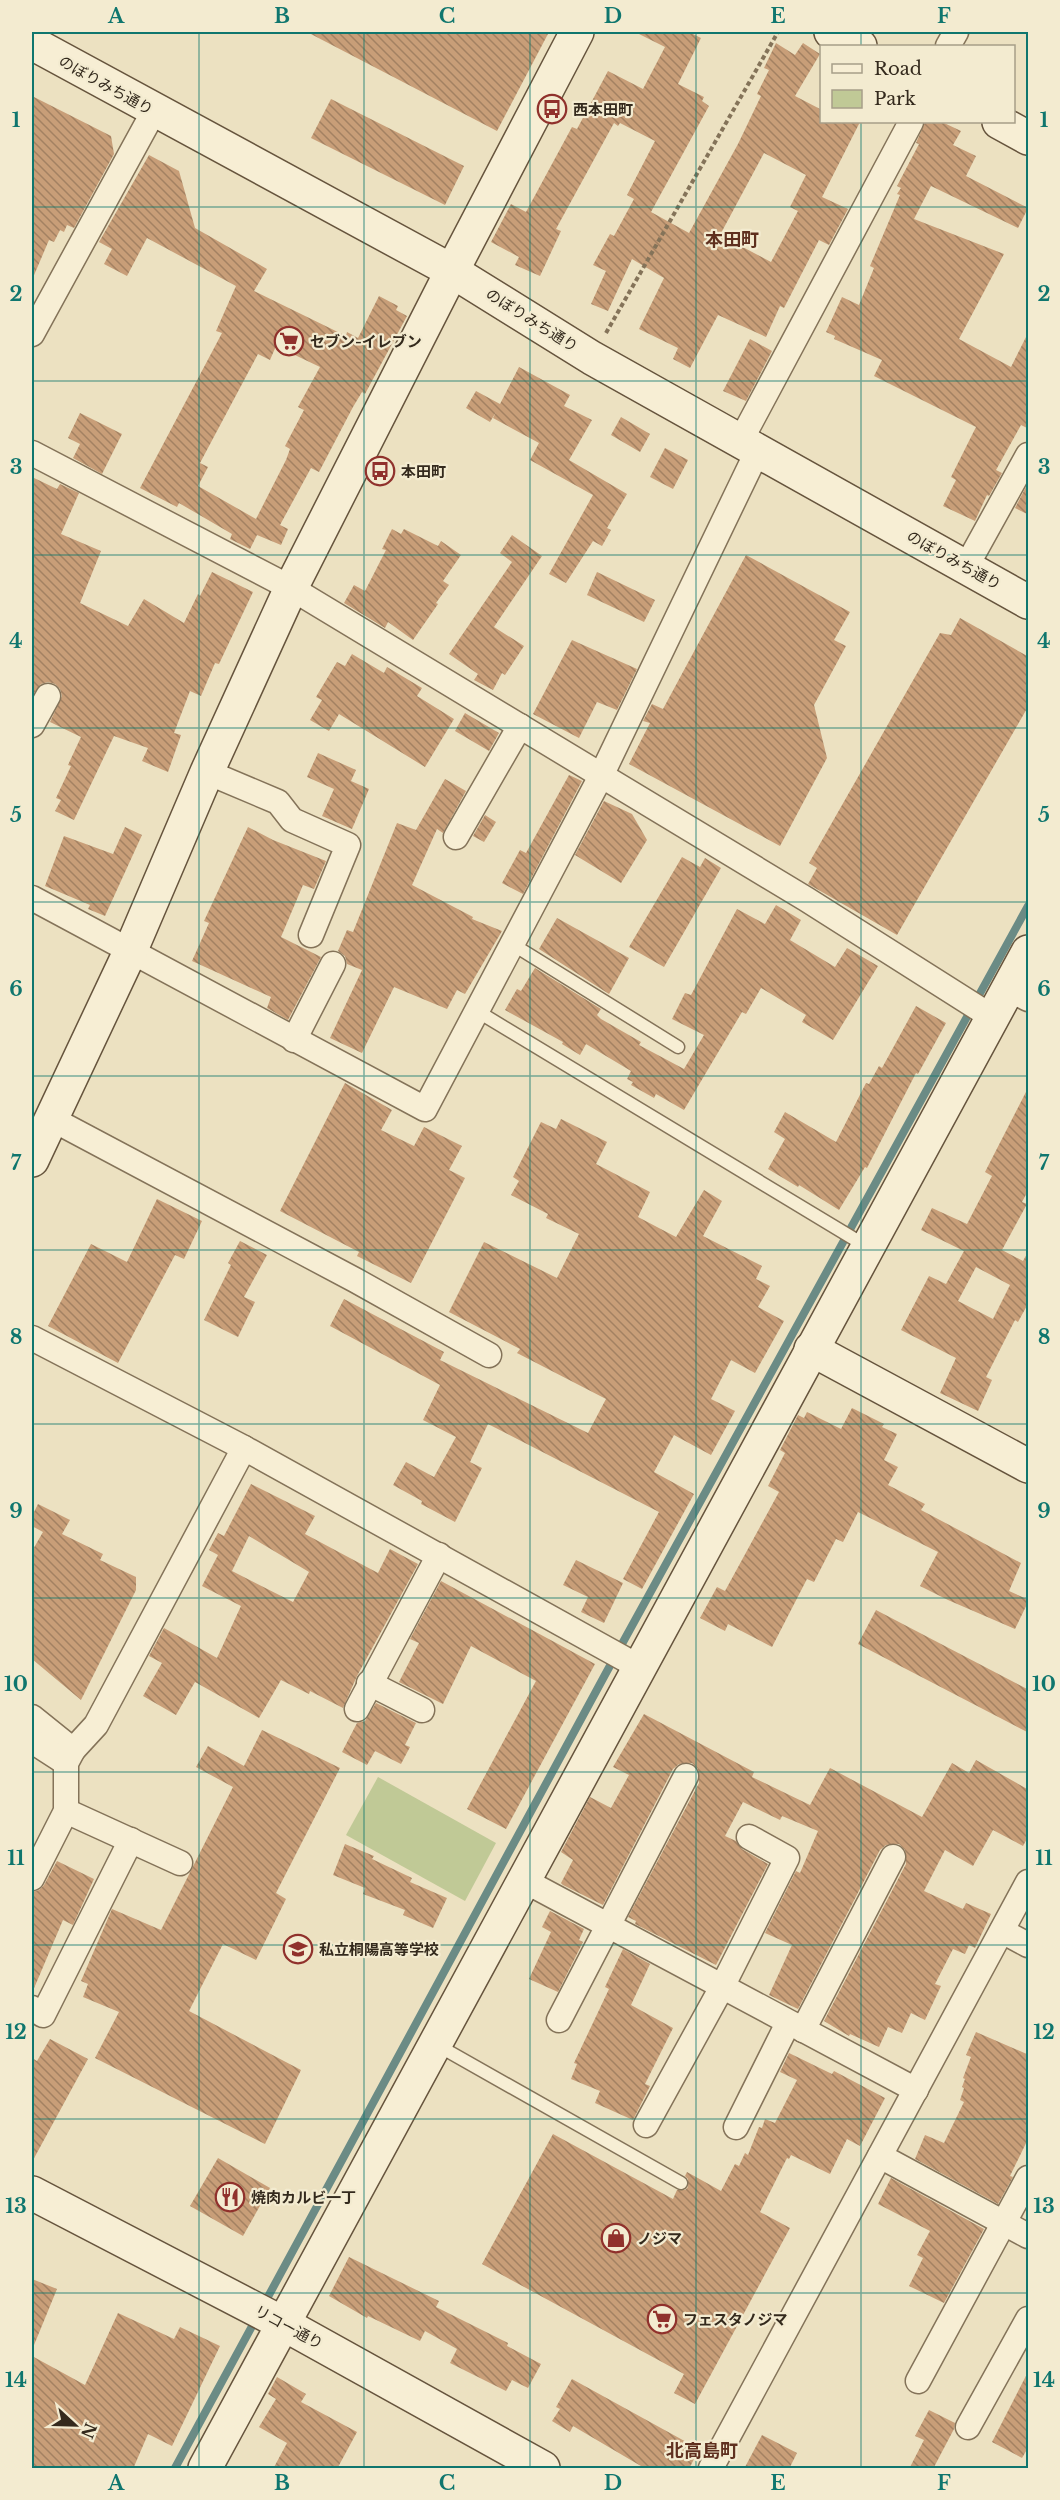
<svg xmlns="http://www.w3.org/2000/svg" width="1060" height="2500" viewBox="0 0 1060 2500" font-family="'Libre Baskerville','Noto Sans JP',serif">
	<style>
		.park { fill: #c0c996 }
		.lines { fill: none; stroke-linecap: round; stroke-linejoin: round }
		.stream { stroke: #6b8b85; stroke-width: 8 }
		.building { fill: url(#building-back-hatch); fill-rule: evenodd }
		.lane-casing { stroke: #847359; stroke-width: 15 }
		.street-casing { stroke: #847359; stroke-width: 27 }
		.secondary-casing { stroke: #66543d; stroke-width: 36 }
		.path { stroke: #847359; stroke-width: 4; stroke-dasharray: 4.5 3; stroke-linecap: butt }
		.lane { stroke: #f7eed4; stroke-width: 12 }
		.street { stroke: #f7eed4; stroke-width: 24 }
		.secondary { stroke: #f7eed4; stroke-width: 33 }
		.grid { fill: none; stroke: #0f766e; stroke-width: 1.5; stroke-opacity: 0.55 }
		.labels { text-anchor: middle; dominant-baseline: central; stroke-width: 4.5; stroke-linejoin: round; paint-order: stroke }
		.street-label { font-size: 15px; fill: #342a1d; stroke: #f3ebd0 }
		.poi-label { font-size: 15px; font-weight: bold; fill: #342a1d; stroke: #f3ebd0; text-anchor: start }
		.quarter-label { font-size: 18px; font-weight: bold; fill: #5f301f; stroke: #f3ebd0 }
		.neatline { fill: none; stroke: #0f766e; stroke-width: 2 }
		.grid-label { font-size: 20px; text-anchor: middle; font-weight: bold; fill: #0f766e }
	</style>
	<defs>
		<pattern id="building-back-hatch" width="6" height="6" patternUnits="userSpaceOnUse" patternTransform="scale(1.5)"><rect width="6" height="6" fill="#c89e78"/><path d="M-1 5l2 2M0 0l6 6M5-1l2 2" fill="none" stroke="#a38162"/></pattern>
	</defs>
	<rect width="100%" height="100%" fill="#ece1c1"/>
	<polygon class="park" points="378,1777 496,1843 465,1901 346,1835"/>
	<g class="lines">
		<g class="stream">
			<polyline points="263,2306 606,1673 1028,906"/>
			<polyline points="175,2468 256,2319"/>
		</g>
	</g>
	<g class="building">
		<polygon points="307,32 549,32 497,131"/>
		<path d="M 635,32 L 689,32 L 701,38 L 678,84 L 704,97 L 702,101 L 709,106 L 651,212 L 689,233 L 738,144 L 761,96 L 757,94 L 769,70 L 764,68 L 776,43 L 795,55 L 803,43 L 820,54 L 795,96 L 822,110 L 822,122 L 860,122 L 822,197 L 848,209 L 829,245 L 819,240 L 784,308 L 780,306 L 766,337 L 718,315 L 690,368 L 673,359 L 678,348 L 639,329 L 664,278 L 632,259 L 608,311 L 591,304 L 606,271 L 593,265 L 610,234 L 614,236 L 634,199 L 627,195 L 655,141 L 620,123 L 618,126 L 614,123 L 556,229 L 561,231 L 540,276 L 515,265 L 519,257 L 491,242 L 511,204 L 526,212 L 572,127 L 577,129 L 608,71 L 643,89 L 665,47 ZM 764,153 L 806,175 L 790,207 L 798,211 L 771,262 L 720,235 Z"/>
		<polygon points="32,96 111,136 114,154 74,228 67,225 64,232 60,230 54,242 49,240 32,280"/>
		<polygon points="331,99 464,166 445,205 311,138"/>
		<polygon points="925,122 942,122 961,131 953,145 976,156 966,176 1028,208 1018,228 931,186 914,219 1004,254 959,339 1011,367 1029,331 1029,429 1021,425 996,470 1002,473 989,496 987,495 975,521 943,506 956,480 951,477 976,427 874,376 882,360 834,339 835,336 826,332 842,297 859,305 874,268 870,266 900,195 897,194 901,188 897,186 919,144 916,143"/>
		<path d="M 149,155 L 179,171 L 195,228 L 267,269 L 254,291 L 346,336 L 347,332 L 358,338 L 379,296 L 398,306 L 396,310 L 407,316 L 365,394 L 362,392 L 353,407 L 319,472 L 311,468 L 280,525 L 288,529 L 281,545 L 257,535 L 250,549 L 230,539 L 232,534 L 179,503 L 177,507 L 140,488 L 222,333 L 216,331 L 236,286 L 147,238 L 127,276 L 104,264 L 112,249 L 99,242 ZM 276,346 L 320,367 L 298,407 L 304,410 L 285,446 L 290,449 L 286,460 L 256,519 L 198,486 L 208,467 L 200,463 L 258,354 L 270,360 Z"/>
		<polygon points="750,339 772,351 746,401 723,391"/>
		<polygon points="519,367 570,395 564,406 592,420 569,460 627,494 607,528 611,530 602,546 593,541 566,583 549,574 593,495 530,460 539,443 493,418 496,412 490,422 466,408 476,391 500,404"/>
		<polygon points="80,413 122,434 102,474 73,458 80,444 68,438"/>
		<polygon points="621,417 650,434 640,452 611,435"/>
		<polygon points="665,448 688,460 673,489 650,477"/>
		<polygon points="32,477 57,489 60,484 79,493 61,534 101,551 80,603 128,626 144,599 184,623 198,594 200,596 212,572 253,592 219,664 215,663 201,696 190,691 174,733 181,735 168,772 142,761 148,748 114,736 74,820 55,811 61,800 56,798 71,766 68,765 81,737 50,722 62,696 60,689 55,684 48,682 41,684 32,696"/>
		<polygon points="1027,485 1029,486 1029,515 1015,508"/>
		<polygon points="392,529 401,534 404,529 438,546 441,541 461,555 443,581 449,585 436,603 438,604 413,640 388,622 385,628 344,603 354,585 365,591 386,550 382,549"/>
		<polygon points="512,535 542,556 494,627 524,646 505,675 502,673 493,690 474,680 478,674 449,654 512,562 500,553"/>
		<polygon points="746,555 850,612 834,640 846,646 814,705 827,758 780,846 629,764 650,723 643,721 652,704 663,709"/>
		<polygon points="597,572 655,600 644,622 587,595"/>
		<polygon points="960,618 1029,657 1029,705 897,935 808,884 817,868 809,863 940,633 951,635"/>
		<polygon points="572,640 637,669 617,710 597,702 579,738 533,714"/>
		<polygon points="352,654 384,673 387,667 422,688 417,696 454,719 425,767 339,714 329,731 310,720 322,700 316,697 337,662 345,666"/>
		<polygon points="465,713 499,733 489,751 455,731"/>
		<polygon points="318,753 356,770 351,781 369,789 352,829 322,816 334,789 307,777"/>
		<polygon points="569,775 582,781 523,894 502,883 520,850 526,853"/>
		<polygon points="445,779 466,791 443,833 437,829 412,885 473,917 472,919 502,931 465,994 457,990 447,1009 394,987 362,1053 330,1038 362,970 347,964 345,956 338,951 347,930 353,932 397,823 416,830"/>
		<polygon points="604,801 632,814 647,840 621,883 575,855"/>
		<polygon points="485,815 496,822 484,842 473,836"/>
		<polygon points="125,827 142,835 105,916 88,909 90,905 45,886 64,836 113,854"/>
		<polygon points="248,827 273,840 326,861 314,889 303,885 281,937 321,957 288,1020 267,1008 271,997 192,961 209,923 204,921"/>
		<polygon points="682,857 700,867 705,858 721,868 664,967 629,947"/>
		<polygon points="776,905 801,920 790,940 835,967 847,948 878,966 833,1040 802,1022 806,1015 761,988 746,1014 742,1012 684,1110 656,1094 654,1098 631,1085 633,1082 627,1079 631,1071 586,1044 580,1055 562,1044 563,1042 505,1010 517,989 521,991 535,968 601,1009 597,1015 601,1019 641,1042 639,1045 684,1069 704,1035 672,1019 685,993 691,995 737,909 765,924"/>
		<polygon points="557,918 629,958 609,994 539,949"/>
		<polygon points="916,1006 946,1023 918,1074 916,1073 867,1168 865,1167 839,1210 799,1185 798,1187 768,1169 785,1139 774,1132 785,1112 836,1142 866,1083 869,1084 879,1066 882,1068"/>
		<polygon points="345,1083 392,1110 381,1130 414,1146 424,1127 462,1146 449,1170 465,1178 411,1283 357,1256 359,1252 280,1211"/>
		<path d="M 1029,1086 L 1029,1189 L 1022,1202 L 1027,1204 L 1002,1250 L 1023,1261 L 1029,1250 L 1029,1302 L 1018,1322 L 1015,1320 L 986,1377 L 992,1380 L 978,1411 L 940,1393 L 956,1358 L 901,1330 L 929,1276 L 946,1284 L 964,1251 L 921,1230 L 932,1208 L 967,1224 L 992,1176 L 985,1172 ZM 976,1267 L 1010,1285 L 993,1319 L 958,1301 Z"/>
		<polygon points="561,1119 607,1142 596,1164 650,1192 638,1217 676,1237 704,1190 722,1201 703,1236 762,1266 756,1279 770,1286 758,1307 784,1321 755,1373 731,1360 711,1399 735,1411 711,1455 674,1435 654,1472 694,1494 642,1589 623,1579 659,1512 488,1424 470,1462 482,1468 455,1522 421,1504 422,1501 393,1485 406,1462 434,1477 456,1437 423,1420 440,1385 330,1326 344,1299 444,1352 440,1360 588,1433 606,1399 517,1353 520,1349 449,1312 484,1242 557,1278 579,1234 546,1218 548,1214 511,1195 519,1181 513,1177 541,1122 556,1129"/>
		<polygon points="157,1199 202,1221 184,1259 175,1255 118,1363 48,1326 91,1244 127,1262"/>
		<polygon points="240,1241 267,1255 244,1297 255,1302 238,1337 204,1320 231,1265 228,1263"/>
		<polygon points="852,1408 884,1424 882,1427 897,1434 884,1460 898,1467 888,1485 925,1504 921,1510 1021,1563 1009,1591 1029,1600 1015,1629 948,1600 920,1586 938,1552 858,1512 843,1542 836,1539 814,1582 807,1579 772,1647 728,1624 725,1631 700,1618 717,1587 725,1591 779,1492 768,1486 785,1453 780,1450 798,1415 804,1418 807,1412 841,1429"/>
		<path d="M 251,1484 L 315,1516 L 305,1534 L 378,1573 L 390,1549 L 418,1564 L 357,1676 L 343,1708 L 310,1691 L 309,1694 L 281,1680 L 259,1718 L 195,1682 L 176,1715 L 143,1696 L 162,1663 L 149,1656 L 164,1628 L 217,1658 L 241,1606 L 202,1586 L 218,1555 L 209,1550 L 218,1533 L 224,1536 ZM 249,1536 L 309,1572 L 293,1602 L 232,1571 Z"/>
		<polygon points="38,1504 70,1520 62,1534 103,1554 100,1560 136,1577 136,1590 81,1700 32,1659 32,1551 43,1532 32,1526 32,1516"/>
		<polygon points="576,1560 623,1583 604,1623 581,1612 588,1597 563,1585"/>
		<polygon points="441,1581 595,1664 506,1829 467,1809 536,1681 471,1646 443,1704 399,1682 419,1643 410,1639"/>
		<polygon points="876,1610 1029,1690 1029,1733 858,1644"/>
		<polygon points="376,1703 416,1723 405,1745 410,1747 401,1764 375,1751 367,1765 342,1752 357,1723 365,1721"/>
		<polygon points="644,1714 754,1772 752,1777 810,1805 830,1768 922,1817 952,1763 969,1773 976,1760 1029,1790 1029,1835 1023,1846 993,1830 973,1866 945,1850 924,1891 963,1909 966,1903 991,1914 975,1948 969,1945 965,1954 953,1949 935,1984 941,1986 925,2020 911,2013 902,2033 888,2027 879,2047 850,2034 849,2036 824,2021 906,1864 905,1850 899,1844 886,1845 880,1850 798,2009 769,1995 792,1945 765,1933 796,1871 800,1873 818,1831 782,1816 780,1820 743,1802 725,1836 736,1841 742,1849 768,1864 716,1965 635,1924 636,1921 628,1917 699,1783 698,1769 692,1763 679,1764 673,1769 603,1905 563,1885 561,1883 573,1860 561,1852 590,1797 611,1808 629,1775 613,1767"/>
		<polygon points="262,1730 340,1768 276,1893 286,1899 256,1960 223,1944 189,2011 301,2070 265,2144 95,2058 119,2012 83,1997 88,1984 81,1981 112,1909 161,1930 233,1787 196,1767 208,1746 244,1766"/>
		<polygon points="345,1844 374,1856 372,1859 412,1878 410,1882 447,1898 433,1928 403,1915 405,1910 363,1894 365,1888 333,1875"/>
		<polygon points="57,1861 94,1879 73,1925 63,1920 32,1993 32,1892 39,1890 44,1885"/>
		<polygon points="550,1911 584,1929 579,1940 583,1942 558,1992 529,1979 551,1932 542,1927"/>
		<polygon points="623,1949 650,1964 631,2005 673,2028 645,2084 650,2086 633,2120 595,2103 600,2091 571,2079 577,2064 574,2063 609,1989 605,1987"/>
		<polygon points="976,2032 1029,2055 1029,2137 1010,2176 1013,2177 998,2204 915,2159 925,2135 944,2143 964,2102 960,2100 964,2088 962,2087 965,2079 963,2078 971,2057 966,2055"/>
		<polygon points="50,2039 88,2059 32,2162 32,2058 37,2061"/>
		<polygon points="789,2053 832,2074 834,2071 885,2098 860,2146 847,2139 830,2174 791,2155 789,2159 787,2158 760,2212 790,2228 695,2404 674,2393 684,2374 482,2264 553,2134 673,2199 677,2190 685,2190 688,2187 688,2179 685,2176 687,2172 721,2191 735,2164 739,2166 745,2153 748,2155 759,2127 762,2128 765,2119 775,2123 797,2080 780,2072"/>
		<polygon points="218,2158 270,2188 243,2236 190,2206"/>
		<polygon points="891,2178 984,2229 944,2303 909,2286 923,2258 917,2255 930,2231 878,2204"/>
		<polygon points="349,2257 439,2301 436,2307 508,2343 507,2346 541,2364 528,2388 512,2380 506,2391 450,2363 457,2349 425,2331 420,2341 368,2316 367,2318 329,2296"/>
		<polygon points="32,2279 57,2289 32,2350"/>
		<polygon points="118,2313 174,2339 180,2327 220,2346 172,2446 148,2434 133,2469 32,2469 32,2356 85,2385"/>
		<polygon points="1029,2370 1029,2446 1022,2458 992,2442"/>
		<polygon points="277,2377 306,2394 301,2402 357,2432 337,2469 273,2469 287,2443 259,2427 276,2399 268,2394"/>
		<polygon points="572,2379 699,2449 689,2469 646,2469 573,2426 570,2432 552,2421 560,2409 556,2407"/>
		<polygon points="929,2410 955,2423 954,2429 933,2469 909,2469 924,2440 915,2436"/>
		<polygon points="762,2435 797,2453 789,2469 744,2469"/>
	</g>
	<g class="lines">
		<g class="lane-casing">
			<g id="lane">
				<polyline points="512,944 678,1047"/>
				<polyline points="477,1011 866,1246"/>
				<polyline points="437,2045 681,2183"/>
			</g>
		</g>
		<g class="street-casing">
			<g id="street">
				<polyline points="948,46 956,32"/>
				<polyline points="32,334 154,111"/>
				<polyline points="741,440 911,122"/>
				<polyline points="32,453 291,588 806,899 992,1017"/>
				<polyline points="966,567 1028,455"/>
				<polyline points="32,725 48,696"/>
				<polyline points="207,772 278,802 292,820 348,845 311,935"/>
				<polyline points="456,837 520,726"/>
				<polyline points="32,898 425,1109 601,776 758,450"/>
				<polyline points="1009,989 1028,999"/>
				<polyline points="294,1040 333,964"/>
				<polyline points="52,1119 355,1280 489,1355"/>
				<polyline points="32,1338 244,1448 641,1668"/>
				<polyline points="369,1683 422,1710"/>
				<polyline points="357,1709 439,1555"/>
				<polyline points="32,1717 73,1750"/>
				<polyline points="32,1741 66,1763"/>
				<polyline points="66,1811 180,1863"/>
				<polyline points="32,1878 66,1811 66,1763 73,1750 96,1725 244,1448"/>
				<polyline points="525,1881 916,2090"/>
				<polyline points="1002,1931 1028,1945"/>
				<polyline points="32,2008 43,2015 131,1840"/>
				<polyline points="559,2020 686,1776"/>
				<polyline points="803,2030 893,1857"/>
				<polyline points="646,2125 722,1987 787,1858 749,1837"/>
				<polyline points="736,2127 788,2023"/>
				<polyline points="880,2156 1028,2236"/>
				<polyline points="918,2381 1028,2178"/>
				<polyline points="968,2427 1028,2319"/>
				<polyline points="711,2468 1028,1882"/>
			</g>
		</g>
		<g class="secondary-casing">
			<g id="secondary">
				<polyline points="831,32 860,46"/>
				<polyline points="32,43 452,271 592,358 1028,602"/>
				<polyline points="999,122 1028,138"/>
				<polyline points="32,1160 130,952 207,772 291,588 452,271 577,32"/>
				<polyline points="811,1349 1028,1466"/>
				<polyline points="32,2193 282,2323 543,2468"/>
				<polyline points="205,2468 1028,952"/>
			</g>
		</g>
		<polyline class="path" points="606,333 778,32"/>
		<use href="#lane" class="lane"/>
		<use href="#street" class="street"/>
		<use href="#secondary" class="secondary"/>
	</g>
	<path class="grid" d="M 199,32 L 199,2468M 364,32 L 364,2468M 530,32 L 530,2468M 696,32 L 696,2468M 861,32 L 861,46M 861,122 L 861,2468M 32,207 L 1028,207M 32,381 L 1028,381M 32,555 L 1028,555M 32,728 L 1028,728M 32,902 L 1028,902M 32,1076 L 1028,1076M 32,1250 L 1028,1250M 32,1424 L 1028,1424M 32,1598 L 1028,1598M 32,1772 L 1028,1772M 32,1945 L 1028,1945M 32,2119 L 1028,2119M 32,2293 L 1028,2293"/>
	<defs>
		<g id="bus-ring" transform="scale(1.5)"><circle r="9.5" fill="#f3ebd0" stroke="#90312c" stroke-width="1.5"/><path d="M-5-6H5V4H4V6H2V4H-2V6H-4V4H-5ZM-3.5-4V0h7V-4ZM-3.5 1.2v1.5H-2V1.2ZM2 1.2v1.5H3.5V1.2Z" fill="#90312c"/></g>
		<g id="supermarket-ring" transform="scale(1.5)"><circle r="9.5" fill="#f3ebd0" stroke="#90312c" stroke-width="1.5"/><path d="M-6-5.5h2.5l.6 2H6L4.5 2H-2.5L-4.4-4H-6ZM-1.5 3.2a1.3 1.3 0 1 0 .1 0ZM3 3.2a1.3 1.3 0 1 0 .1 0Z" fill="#90312c"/></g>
		<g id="school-ring" transform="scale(1.5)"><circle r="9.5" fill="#f3ebd0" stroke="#90312c" stroke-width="1.5"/><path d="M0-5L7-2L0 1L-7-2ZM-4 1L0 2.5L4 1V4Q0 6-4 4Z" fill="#90312c"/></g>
		<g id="restaurant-ring" transform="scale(1.5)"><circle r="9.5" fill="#f3ebd0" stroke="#90312c" stroke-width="1.5"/><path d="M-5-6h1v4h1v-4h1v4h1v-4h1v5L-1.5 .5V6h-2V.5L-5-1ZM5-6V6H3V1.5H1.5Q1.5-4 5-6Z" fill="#90312c"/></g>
		<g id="shop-ring" transform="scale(1.5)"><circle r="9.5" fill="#f3ebd0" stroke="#90312c" stroke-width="1.5"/><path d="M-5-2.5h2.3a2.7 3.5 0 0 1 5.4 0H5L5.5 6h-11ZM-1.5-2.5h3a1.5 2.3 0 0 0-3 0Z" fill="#90312c"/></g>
	</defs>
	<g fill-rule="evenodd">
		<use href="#bus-ring" x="552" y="109"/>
		<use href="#supermarket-ring" x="289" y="341"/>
		<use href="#bus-ring" x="380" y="471"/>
		<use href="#school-ring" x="298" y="1949"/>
		<use href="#restaurant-ring" x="230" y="2197"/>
		<use href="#shop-ring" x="616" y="2238"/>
		<use href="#supermarket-ring" x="662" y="2319"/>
	</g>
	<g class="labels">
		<g class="street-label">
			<text transform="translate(106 85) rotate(29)">のぼりみち通り</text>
			<text transform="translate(532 320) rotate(32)">のぼりみち通り</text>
			<text transform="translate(954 560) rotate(29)">のぼりみち通り</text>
			<text transform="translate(289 2327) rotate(28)">リコー通り</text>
		</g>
		<g class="poi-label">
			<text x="573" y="109">西本田町</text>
			<text x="310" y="341">セブン-イレブン</text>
			<text x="401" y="471">本田町</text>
			<text x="319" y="1949">私立桐陽高等学校</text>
			<text x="251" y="2197">焼肉カルビ一丁</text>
			<text x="637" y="2238">ノジマ</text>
			<text x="683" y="2319">フェスタノジマ</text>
		</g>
		<g class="quarter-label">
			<text x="732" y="240">本田町</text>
			<text x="702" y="2451">北高島町</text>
		</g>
	</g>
	<rect width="1060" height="2500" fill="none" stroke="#f3ebd0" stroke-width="66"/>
	<rect x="820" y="45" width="195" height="78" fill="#f3ebd0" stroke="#a79e88" stroke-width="1.5"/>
	<rect x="832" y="64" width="30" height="9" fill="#f7eed4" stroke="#a79e88" stroke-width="1.5"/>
	<text x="874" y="75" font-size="18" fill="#342a1d">Road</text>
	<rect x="832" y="90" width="30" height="18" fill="#c0c996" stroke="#a79e88" stroke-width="1.5"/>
	<text x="874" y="105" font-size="18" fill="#342a1d">Park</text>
	<g transform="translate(75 2425) rotate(112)" stroke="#f3ebd0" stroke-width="4.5" paint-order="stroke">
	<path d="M0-4.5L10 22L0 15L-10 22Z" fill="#342a1d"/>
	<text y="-9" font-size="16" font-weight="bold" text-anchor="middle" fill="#342a1d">N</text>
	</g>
	<rect x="33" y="33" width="994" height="2434" class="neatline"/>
	<g class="grid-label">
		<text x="116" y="23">A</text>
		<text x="282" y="23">B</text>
		<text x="447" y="23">C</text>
		<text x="613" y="23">D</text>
		<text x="778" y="23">E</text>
		<text x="944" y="23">F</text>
		<text x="16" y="127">1</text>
		<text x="1044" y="127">1</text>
		<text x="16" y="301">2</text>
		<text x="1044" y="301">2</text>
		<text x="16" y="474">3</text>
		<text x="1044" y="474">3</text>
		<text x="16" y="648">4</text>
		<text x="1044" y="648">4</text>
		<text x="16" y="822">5</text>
		<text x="1044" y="822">5</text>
		<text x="16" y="996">6</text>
		<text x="1044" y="996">6</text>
		<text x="16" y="1170">7</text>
		<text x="1044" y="1170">7</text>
		<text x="16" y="1344">8</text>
		<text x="1044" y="1344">8</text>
		<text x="16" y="1518">9</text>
		<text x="1044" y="1518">9</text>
		<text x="16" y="1691">10</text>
		<text x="1044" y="1691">10</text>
		<text x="16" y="1865">11</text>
		<text x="1044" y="1865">11</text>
		<text x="16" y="2039">12</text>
		<text x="1044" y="2039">12</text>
		<text x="16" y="2213">13</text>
		<text x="1044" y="2213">13</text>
		<text x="16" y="2387">14</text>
		<text x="1044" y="2387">14</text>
		<text x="116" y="2490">A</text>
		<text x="282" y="2490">B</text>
		<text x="447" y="2490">C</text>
		<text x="613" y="2490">D</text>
		<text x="778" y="2490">E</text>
		<text x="944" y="2490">F</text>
	</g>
</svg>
